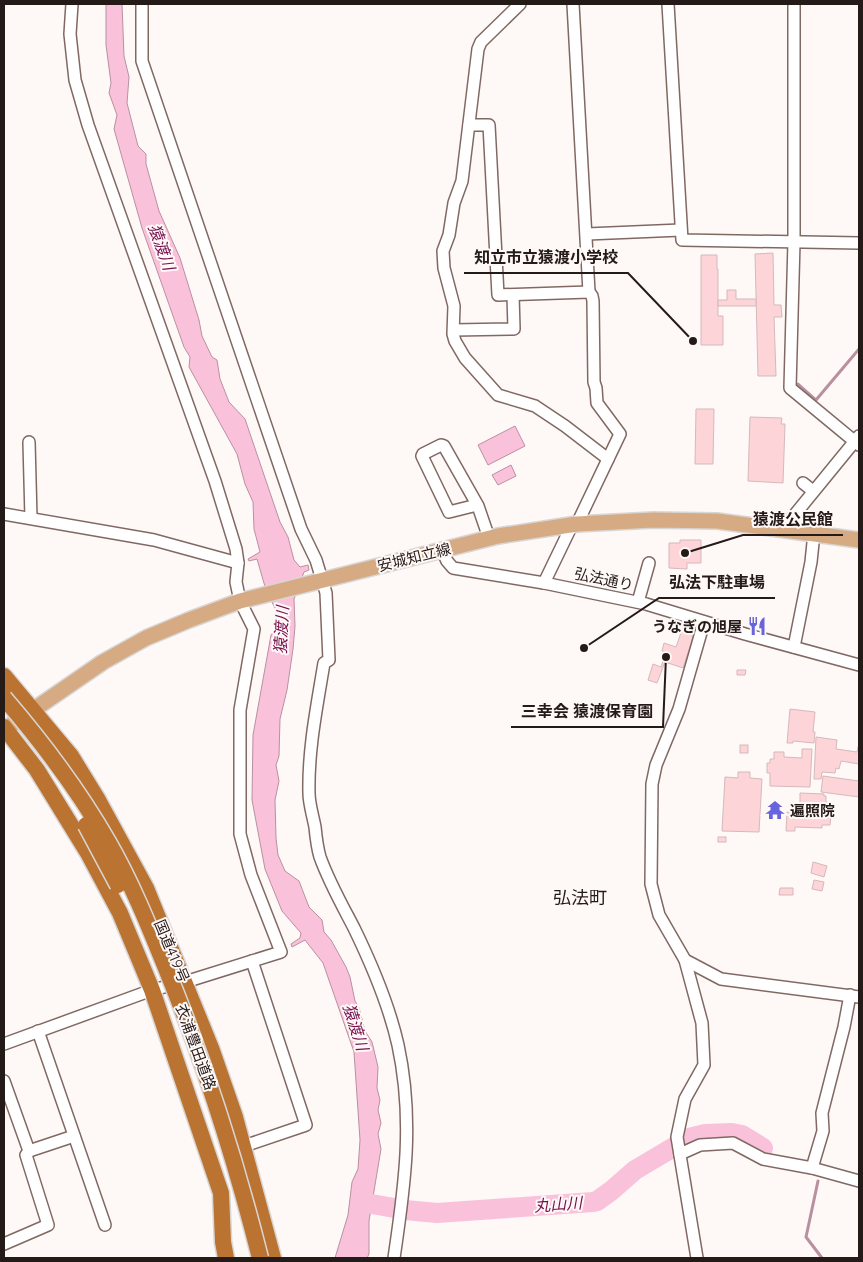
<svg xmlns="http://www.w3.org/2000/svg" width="863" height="1262" viewBox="0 0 863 1262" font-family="Quicksand,'Noto Sans JP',sans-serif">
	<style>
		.water { fill: #f9c2da; stroke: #b990a0 }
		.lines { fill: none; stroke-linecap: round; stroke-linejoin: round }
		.stream { stroke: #b990a0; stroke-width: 3 }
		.river { stroke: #f9c2da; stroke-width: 20 }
		.building { fill: #fdd4d7; stroke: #d5b9bb }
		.minor-casing { stroke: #816963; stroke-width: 14 }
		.major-casing { stroke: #d8d6d5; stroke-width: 18 }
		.highway-casing { stroke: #d8d6d5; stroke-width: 19 }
		.minor { stroke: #fff; stroke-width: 11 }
		.major { stroke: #d6ab83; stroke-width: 15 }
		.highway { stroke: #bb7331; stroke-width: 16 }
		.highway-bridge-casing { stroke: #d8d6d5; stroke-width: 19; stroke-linecap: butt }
		.highway-bridge { stroke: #bb7331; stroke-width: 16 }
		.labels { text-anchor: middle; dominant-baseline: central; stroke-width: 4; stroke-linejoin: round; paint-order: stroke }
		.street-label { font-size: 15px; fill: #241a18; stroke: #fef8f7 }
		.poi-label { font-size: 15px; font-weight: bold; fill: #241a18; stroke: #fef8f7; text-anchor: end }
		.water-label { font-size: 16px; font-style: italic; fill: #760f4d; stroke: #fef8f7 }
		.quarter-label { font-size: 18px; fill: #241a18; stroke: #fef8f7 }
		.leader { fill: none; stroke: #241a18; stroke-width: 2 }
		.callout-dot { fill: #241a18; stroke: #fef8f7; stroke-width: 2 }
		.callout-label { font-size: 16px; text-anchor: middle; font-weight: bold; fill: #241a18; stroke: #fef8f7; stroke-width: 4; stroke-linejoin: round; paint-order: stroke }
	</style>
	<rect width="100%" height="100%" fill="#fef8f7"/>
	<g class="water">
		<polygon points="106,4 122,4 124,56 129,77 127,103 138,146 146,154 146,164 159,211 180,258 199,320 202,336 212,357 217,360 220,379 229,402 245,419 280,522 288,537 294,560 300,567 308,565 309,570 304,572 294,599 295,626 293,649 287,690 280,719 279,756 276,765 279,781 275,800 276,838 278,855 285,871 299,881 309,907 322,920 324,932 331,940 346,967 350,977 355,1001 359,1008 365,1031 372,1042 378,1067 377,1088 380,1100 378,1110 381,1123 378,1134 381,1149 369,1221 369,1254 367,1258 335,1258 348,1215 352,1182 358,1169 360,1140 354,1052 323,963 305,940 292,947 291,944 300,938 301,933 282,911 265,869 252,800 253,735 271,635 279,626 278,614 266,590 257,559 249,561 248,559 260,552 254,529 253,502 245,484 237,454 189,367 190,357 184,347 142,228 114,129 117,115 109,93 111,83 106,45"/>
		<polygon points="515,426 525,446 488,465 478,445"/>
		<polygon points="511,465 516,476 498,485 492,475"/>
	</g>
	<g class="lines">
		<g class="stream">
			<polyline points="798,384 816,400 859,349"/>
			<polyline points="818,1181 806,1237 822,1258"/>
		</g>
		<polyline class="river" points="361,1202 405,1210 437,1213 593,1202 597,1201 611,1191 635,1170 689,1138 705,1134 732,1133 742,1135 763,1148"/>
	</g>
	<g class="building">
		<polygon points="773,253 774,305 781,305 782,317 774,317 776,376 758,376 755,254"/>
		<polygon points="701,255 717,255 717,269 718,269 718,316 723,316 723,345 701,345"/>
		<polygon points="727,290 736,290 736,299 756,299 756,306 718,306 718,300 727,300"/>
		<polygon points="696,409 714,409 713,464 695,464"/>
		<polygon points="750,417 782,418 781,424 785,424 783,483 748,481"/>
		<polygon points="680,540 701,540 701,563 687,563 687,569 669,568 669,543 680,543"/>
		<polygon points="683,627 695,631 683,668 665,662 657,683 648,680 653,664 661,667 666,652 662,651 664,643 676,647"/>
		<polygon points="737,670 746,670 745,675 737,675"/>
		<polygon points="790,709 815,712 813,732 815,732 814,743 793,741 793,743 787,743"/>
		<polygon points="816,737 837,740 836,749 857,752 859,743 859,764 841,761 839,769 836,768 835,773 822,772 821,779 814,779"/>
		<rect x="740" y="745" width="8" height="8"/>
		<polygon points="802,749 812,749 810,787 770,786 770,773 767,773 767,763 770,763 770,759 774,759 774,752 784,752 784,757 802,758"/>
		<polygon points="738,772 750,772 750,778 762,779 759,832 722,831 725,777 738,778"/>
		<polygon points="823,776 859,781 859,797 821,792"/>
		<polygon points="800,793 824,794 824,796 826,796 826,810 823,810 823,814 831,815 830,825 822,825 822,828 795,827 795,831 786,831 787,812 793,813 793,804 800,804"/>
		<rect x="718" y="837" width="8" height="5"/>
		<polygon points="813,862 827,866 824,877 811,873"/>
		<polygon points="814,880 824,882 822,891 812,889"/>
		<polygon points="780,888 793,888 793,895 779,895"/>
	</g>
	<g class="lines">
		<g class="minor-casing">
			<g id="minor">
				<path d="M 142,4 L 142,61 L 301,529 L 316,560 L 326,593 L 329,660 L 324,663 C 317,706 308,749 309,793 C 309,804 313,816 315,827 C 316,837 317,847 320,857 C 329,882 342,905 354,928 C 372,965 389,1005 398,1045 C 414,1119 405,1184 394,1258"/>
				<polyline points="520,4 481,42 478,49 462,181 454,203 449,235 443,251 444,268 454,306 453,334 455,341 465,358 498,395 535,406 565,426 608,459"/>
				<polyline points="668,4 682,240 859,243"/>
				<polyline points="794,4 794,242 790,388 859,445"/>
				<polyline points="469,125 489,125 498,295 589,292 573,4"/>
				<polyline points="587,234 681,230"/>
				<polyline points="454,330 514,329 513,295"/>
				<polyline points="29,442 31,518"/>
				<polyline points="803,483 813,491"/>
				<polyline points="477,505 449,512 422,456 423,454 441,445 444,446 478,506 489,538"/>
				<polyline points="4,514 154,540 238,563"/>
				<polyline points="577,524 620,434 597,403 596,388 594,382 593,301 592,296 589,292"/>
				<polyline points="783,529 859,436"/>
				<polyline points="442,550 447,561 453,568 544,583 646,604 745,634 859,665"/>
				<polyline points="544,583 572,525"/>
				<polyline points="638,602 649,563"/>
				<polyline points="704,622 679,709 656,765 652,784 651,884 659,915 685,960 721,979 859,997"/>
				<polyline points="794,647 811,562 814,533"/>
				<polyline points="685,960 702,1023 704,1065 685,1099 677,1137 697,1258"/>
				<polyline points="850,995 844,1027 822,1113 823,1131 812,1168 859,1181"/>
				<polyline points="38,1031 105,1225"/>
				<polyline points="4,1044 152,990 185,982 281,952 251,875 240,834 240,710 254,629 240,601 236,582 238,563 236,549 215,481 88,125 75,80 70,34 72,4"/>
				<polyline points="4,1081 29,1151 26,1155 48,1225 4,1244"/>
				<polyline points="250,1144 306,1125 252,961"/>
				<polyline points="29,1151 74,1136"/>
				<polyline points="680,1154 700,1145 733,1143 763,1159 812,1168"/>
			</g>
		</g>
		<g class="major-casing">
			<polyline id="major" points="4,730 103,662 146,638 189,620 240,601 498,536 577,524 653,520 717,521 859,540"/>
		</g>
		<g class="highway-casing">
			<g id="highway">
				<polyline points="4,676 71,756 98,800 146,888 211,1048 235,1117 273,1258"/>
				<polyline points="4,727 37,770 88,853 120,913 152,990 221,1193 223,1242 226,1258"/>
			</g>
		</g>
		<use href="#minor" class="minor"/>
		<use href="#major" class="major"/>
		<use href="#highway" class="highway"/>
		<g class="highway-bridge-casing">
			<g id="highway-bridge">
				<path d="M 4,698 C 41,741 80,793 108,842 C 131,882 148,924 165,966 C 204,1061 235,1159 260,1258"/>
				<polyline points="86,825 118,885"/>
			</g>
		</g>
		<use href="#highway-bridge" class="highway-bridge"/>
	</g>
	<defs>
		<g id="restaurant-bare" transform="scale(1.5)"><path d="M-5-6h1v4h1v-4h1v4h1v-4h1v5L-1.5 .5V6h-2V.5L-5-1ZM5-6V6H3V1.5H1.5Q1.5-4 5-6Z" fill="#6864dd" stroke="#fef8f7" stroke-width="2.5" paint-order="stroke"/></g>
		<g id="temple-bare" transform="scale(1.5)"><path d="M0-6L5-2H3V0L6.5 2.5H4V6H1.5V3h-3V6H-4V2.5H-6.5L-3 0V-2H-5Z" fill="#6864dd" stroke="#fef8f7" stroke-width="2.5" paint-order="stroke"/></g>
	</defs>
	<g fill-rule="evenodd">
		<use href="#restaurant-bare" x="757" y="626"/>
		<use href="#temple-bare" x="775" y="810"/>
	</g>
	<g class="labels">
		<g class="street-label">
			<text transform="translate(414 557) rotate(-14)">安城知立線</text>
			<text transform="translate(604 579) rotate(12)">弘法通り</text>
			<text transform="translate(172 951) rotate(67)">国道419号</text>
			<text transform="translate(196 1047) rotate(70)">衣浦豊田道路</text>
		</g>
		<g class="poi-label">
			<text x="742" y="626">うなぎの旭屋</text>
			<text x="790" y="810" text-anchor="start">遍照院</text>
		</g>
		<g class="water-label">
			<text transform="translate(162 247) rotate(70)">猿渡川</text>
			<text transform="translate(281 630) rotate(-87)">猿渡川</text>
			<text transform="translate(356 1027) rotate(72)">猿渡川</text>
			<text transform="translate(558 1204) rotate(-4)">丸山川</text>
		</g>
		<g class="quarter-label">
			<text x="580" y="897">弘法町</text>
		</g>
	</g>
	<path class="leader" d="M693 341L628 273H464M685 553L743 535H843M584 648L659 598H775M666 657L663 727H511"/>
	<g class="callout-dot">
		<circle cx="693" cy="341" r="5"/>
		<circle cx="685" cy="553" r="5"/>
		<circle cx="584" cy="648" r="5"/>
		<circle cx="666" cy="657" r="5"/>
	</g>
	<g class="callout-label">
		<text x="546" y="263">知立市立猿渡小学校</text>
		<text x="793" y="525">猿渡公民館</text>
		<text x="717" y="588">弘法下駐車場</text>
		<text x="587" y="717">三幸会 猿渡保育園</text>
	</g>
	<rect width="863" height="1262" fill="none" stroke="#241a18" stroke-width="10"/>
</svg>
